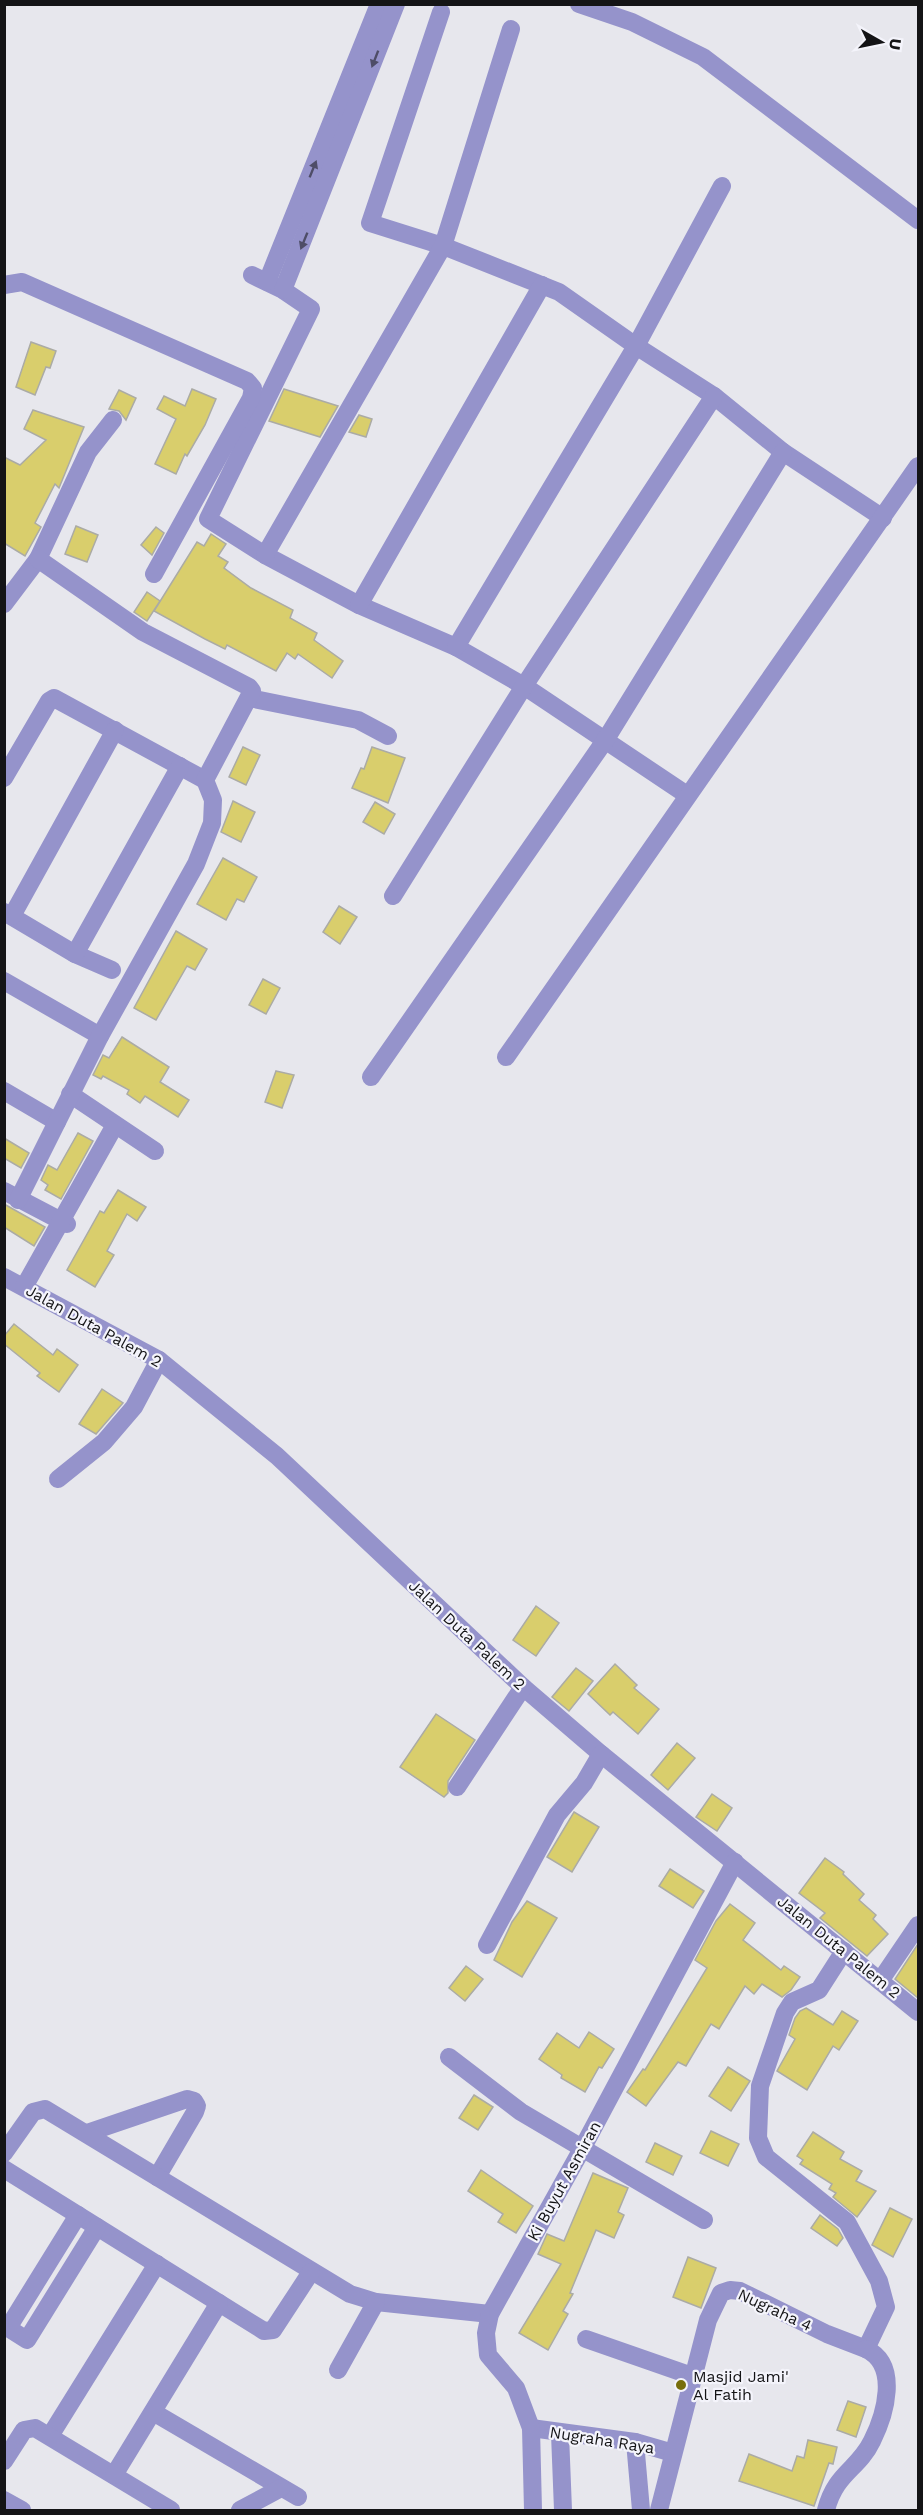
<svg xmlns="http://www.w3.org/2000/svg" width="923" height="2515" viewBox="0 0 923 2515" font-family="'Work Sans',sans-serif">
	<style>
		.building { fill: #d9ce6c; stroke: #ababa5; stroke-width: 1.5 }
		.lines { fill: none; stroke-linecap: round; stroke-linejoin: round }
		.street { stroke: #9593cb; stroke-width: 18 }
		.oneway { fill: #4e4d67 }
		.poi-dot { fill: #786e0c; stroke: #f4f4fb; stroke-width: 2 }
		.labels { text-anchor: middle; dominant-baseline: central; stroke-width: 4.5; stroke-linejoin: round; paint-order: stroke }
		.street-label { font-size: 16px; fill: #141416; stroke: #f4f4fb }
		.poi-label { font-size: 16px; fill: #141416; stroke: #f4f4fb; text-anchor: start }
	</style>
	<rect width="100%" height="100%" fill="#e7e7ed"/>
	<g class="building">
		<polygon points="31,342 56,351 50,368 46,367 35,395 16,387"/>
		<polygon points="192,389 216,399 205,425 187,456 185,454 176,474 155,464 176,419 157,409 164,396 185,406"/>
		<polygon points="284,389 338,406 320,437 269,421"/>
		<polygon points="119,390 136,398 126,420 119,411 109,409"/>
		<polygon points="33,410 84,427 59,488 55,484 35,523 41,527 25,556 4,543 4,457 20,465 46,440 24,429"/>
		<polygon points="359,415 372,419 366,437 349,432"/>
		<polygon points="76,526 98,535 87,562 65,554"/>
		<polygon points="156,527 164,533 152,555 141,545"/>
		<polygon points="211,534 226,544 218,556 228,562 224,568 251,588 293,610 290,618 317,633 314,640 343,661 332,678 298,654 295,659 287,653 276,671 227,645 225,649 205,639 154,611 197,542 204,546"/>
		<polygon points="147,592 160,601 147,621 134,612"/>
		<polygon points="243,747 260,755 246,785 229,777"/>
		<polygon points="372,747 405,758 388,803 352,788 361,768 364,769"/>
		<polygon points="233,801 255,812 241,842 221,832"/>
		<polygon points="375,802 395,814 384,834 363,822"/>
		<polygon points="223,858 257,877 244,902 237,899 226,920 197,904"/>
		<polygon points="339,906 357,917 340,944 323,932"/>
		<polygon points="176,931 207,949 195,970 187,966 156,1020 134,1008"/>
		<polygon points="263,979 280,988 266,1014 249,1005"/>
		<polygon points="122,1037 169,1067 160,1082 189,1100 178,1117 145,1096 140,1103 127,1094 129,1090 103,1076 101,1079 93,1075 103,1055 109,1058"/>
		<polygon points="276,1071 294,1075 282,1108 265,1102"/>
		<polygon points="78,1133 93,1141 61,1199 45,1190 48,1185 41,1180 48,1165 57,1170"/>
		<polygon points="4,1138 29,1153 21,1168 4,1158"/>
		<polygon points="118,1190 146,1207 137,1221 127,1214 107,1251 114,1255 95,1287 67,1270 100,1211 104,1213"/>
		<polygon points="4,1204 45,1227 34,1246 4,1227"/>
		<polygon points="14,1324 53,1355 57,1349 78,1365 59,1392 37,1376 40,1373 4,1344 4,1336"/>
		<polygon points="102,1389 123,1403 96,1434 79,1424"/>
		<polygon points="536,1606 559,1623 536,1656 513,1640"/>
		<polygon points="615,1664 637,1685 634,1688 659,1709 638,1734 613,1712 610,1715 588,1694"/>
		<polygon points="576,1668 593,1681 569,1711 552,1697"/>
		<polygon points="436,1714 475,1740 448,1781 448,1793 444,1797 400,1767"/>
		<polygon points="677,1743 695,1758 668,1790 651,1775"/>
		<polygon points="712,1794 732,1808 717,1831 696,1817"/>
		<polygon points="574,1812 599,1827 572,1872 547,1857"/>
		<polygon points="825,1858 844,1872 843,1874 864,1894 859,1900 876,1915 873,1919 888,1934 867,1956 820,1918 825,1913 799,1893"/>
		<polygon points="670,1869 704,1891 693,1908 659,1886"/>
		<polygon points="527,1901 557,1918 522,1977 494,1960 512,1922"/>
		<polygon points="730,1904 755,1923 743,1940 781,1970 784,1966 800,1977 791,1990 782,1997 762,1984 754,1994 745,1986 719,2029 711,2024 686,2066 678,2062 646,2106 627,2092 643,2069 645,2070 707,1968 695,1960 716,1921"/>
		<polygon points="918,1944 918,1998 895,1979"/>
		<polygon points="466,1966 483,1979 465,2001 449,1988"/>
		<polygon points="806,2008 833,2025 842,2011 858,2021 839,2050 833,2046 807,2090 777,2071 795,2039 789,2035 795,2018 800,2011"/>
		<polygon points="589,2032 614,2049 602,2068 599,2067 585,2092 561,2078 562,2075 539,2059 557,2033 579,2048"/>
		<polygon points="728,2067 750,2081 731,2111 709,2096"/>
		<polygon points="474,2095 493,2107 478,2130 459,2118"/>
		<polygon points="711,2131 739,2144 728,2166 700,2153"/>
		<polygon points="813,2132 844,2152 840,2159 862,2171 856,2181 876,2191 857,2217 833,2197 836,2193 829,2189 832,2184 800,2164 803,2160 797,2156"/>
		<polygon points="655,2143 682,2156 673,2175 646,2162"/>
		<polygon points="481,2170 533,2206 516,2233 498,2222 503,2214 468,2191"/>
		<polygon points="593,2173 628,2188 618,2212 624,2215 614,2238 596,2230 570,2293 573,2294 563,2311 568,2314 548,2350 519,2333 561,2264 538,2254 547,2234 564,2241"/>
		<polygon points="890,2208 912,2219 893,2257 872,2245"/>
		<polygon points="820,2215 838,2229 843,2238 837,2246 811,2228"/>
		<polygon points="688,2257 716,2268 701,2308 673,2297"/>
		<polygon points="848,2401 866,2407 856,2437 837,2430"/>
		<polygon points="808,2440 837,2447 833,2464 829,2463 814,2506 739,2481 749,2454 792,2471 797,2456 804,2458"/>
	</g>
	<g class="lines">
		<g class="street">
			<polyline points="579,4 632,22 703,57 918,220"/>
			<polyline points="441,12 370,223 443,246 559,292 636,346 714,396 783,452 883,518"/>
			<polyline points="252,275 283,290 311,309 208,519 265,555 359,605 456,647 524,686 687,795"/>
			<polyline points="267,282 379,4"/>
			<polyline points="4,285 22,282 247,381 253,388 251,398 154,574"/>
			<polyline points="283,290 396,4"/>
			<polyline points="265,555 443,246 511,29"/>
			<polyline points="4,604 38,559 88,452 113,420"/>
			<polyline points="359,605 542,285"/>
			<polyline points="456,647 636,346 722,186"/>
			<polyline points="249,698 358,720 388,736"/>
			<polyline points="4,778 49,701 54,698 205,780"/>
			<polyline points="393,896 524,686 714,396"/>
			<polyline points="4,912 75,954 112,970"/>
			<polyline points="12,916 115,730"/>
			<polyline points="75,954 180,766"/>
			<polyline points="4,981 100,1036"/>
			<polyline points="506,1057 918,466"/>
			<polyline points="371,1077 606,739 783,452"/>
			<polyline points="4,1091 57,1122"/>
			<polyline points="70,1094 155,1151"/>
			<polyline points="4,1191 67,1224"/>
			<polyline points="18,1200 100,1036 196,864 212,823 213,800 205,780 252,691 249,687 143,632 38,559"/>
			<polyline points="4,1277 159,1360 277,1456 523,1687 601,1754 918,2012"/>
			<polyline points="24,1287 115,1125"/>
			<polyline points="58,1479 104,1442 134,1407 159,1360"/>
			<polyline points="457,1787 523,1687"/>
			<polyline points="487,1945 557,1815 584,1783 601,1754"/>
			<polyline points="880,1981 918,1925"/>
			<polyline points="449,2057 521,2112 704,2220"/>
			<polyline points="87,2133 187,2099 194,2101 197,2106 195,2112 157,2177"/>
			<polyline points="4,2153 33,2112 45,2109 350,2294 376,2302 490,2314"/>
			<polyline points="4,2169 264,2331 273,2330 311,2272"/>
			<polyline points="78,2215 8,2328 27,2340 97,2227"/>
			<polyline points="586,2339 695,2377"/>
			<polyline points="338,2370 376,2302"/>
			<polyline points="153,2412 298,2497"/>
			<polyline points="531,2428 635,2442 673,2453"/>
			<polyline points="560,2434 563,2510"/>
			<polyline points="50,2436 157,2264"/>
			<polyline points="635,2442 641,2510"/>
			<polyline points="4,2461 24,2430 35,2428 171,2510"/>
			<polyline points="114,2475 219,2303"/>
			<polyline points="4,2500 22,2510"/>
			<polyline points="240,2510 281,2488"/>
			<polyline points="533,2510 531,2428 516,2388 488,2355 486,2333 490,2314 582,2149 735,1862"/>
			<polyline points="659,2510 708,2320 721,2293 730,2290 740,2291 827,2334 866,2349 886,2307 879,2281 847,2222 766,2157 758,2138 760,2086 785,2013 792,2002 819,1990 844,1951"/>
			<path d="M 826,2510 C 836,2472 858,2470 872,2441 C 885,2415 900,2365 866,2349"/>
		</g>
	</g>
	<defs><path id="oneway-solid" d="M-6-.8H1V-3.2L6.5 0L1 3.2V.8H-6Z" transform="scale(1.5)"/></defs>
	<g class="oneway">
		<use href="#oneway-solid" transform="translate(375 59) rotate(111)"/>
		<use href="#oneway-solid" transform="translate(313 169) rotate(-68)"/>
		<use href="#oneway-solid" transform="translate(304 241) rotate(112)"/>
	</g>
	<circle class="poi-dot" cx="681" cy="2385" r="6"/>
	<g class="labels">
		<g class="street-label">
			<text transform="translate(94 1326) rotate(29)">Jalan Duta Palem 2</text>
			<text transform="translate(467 1635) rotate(43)">Jalan Duta Palem 2</text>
			<text transform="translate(839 1947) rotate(39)">Jalan Duta Palem 2</text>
			<text transform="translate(564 2181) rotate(-61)">Ki Buyut Asmiran</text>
			<text transform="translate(775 2310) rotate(25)">Nugraha 4</text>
			<text transform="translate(602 2440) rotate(9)">Nugraha Raya</text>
		</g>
		<g class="poi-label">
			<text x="693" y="2376">Masjid Jami'<tspan x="693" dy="18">Al Fatih</tspan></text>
		</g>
	</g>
	<rect width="923" height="2515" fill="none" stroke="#141416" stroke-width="12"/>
	<g transform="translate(881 42) rotate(99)" stroke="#f4f4fb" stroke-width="4.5" paint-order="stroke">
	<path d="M0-4.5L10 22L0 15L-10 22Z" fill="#141416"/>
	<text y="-9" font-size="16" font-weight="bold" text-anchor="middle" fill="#141416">U</text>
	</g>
</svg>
